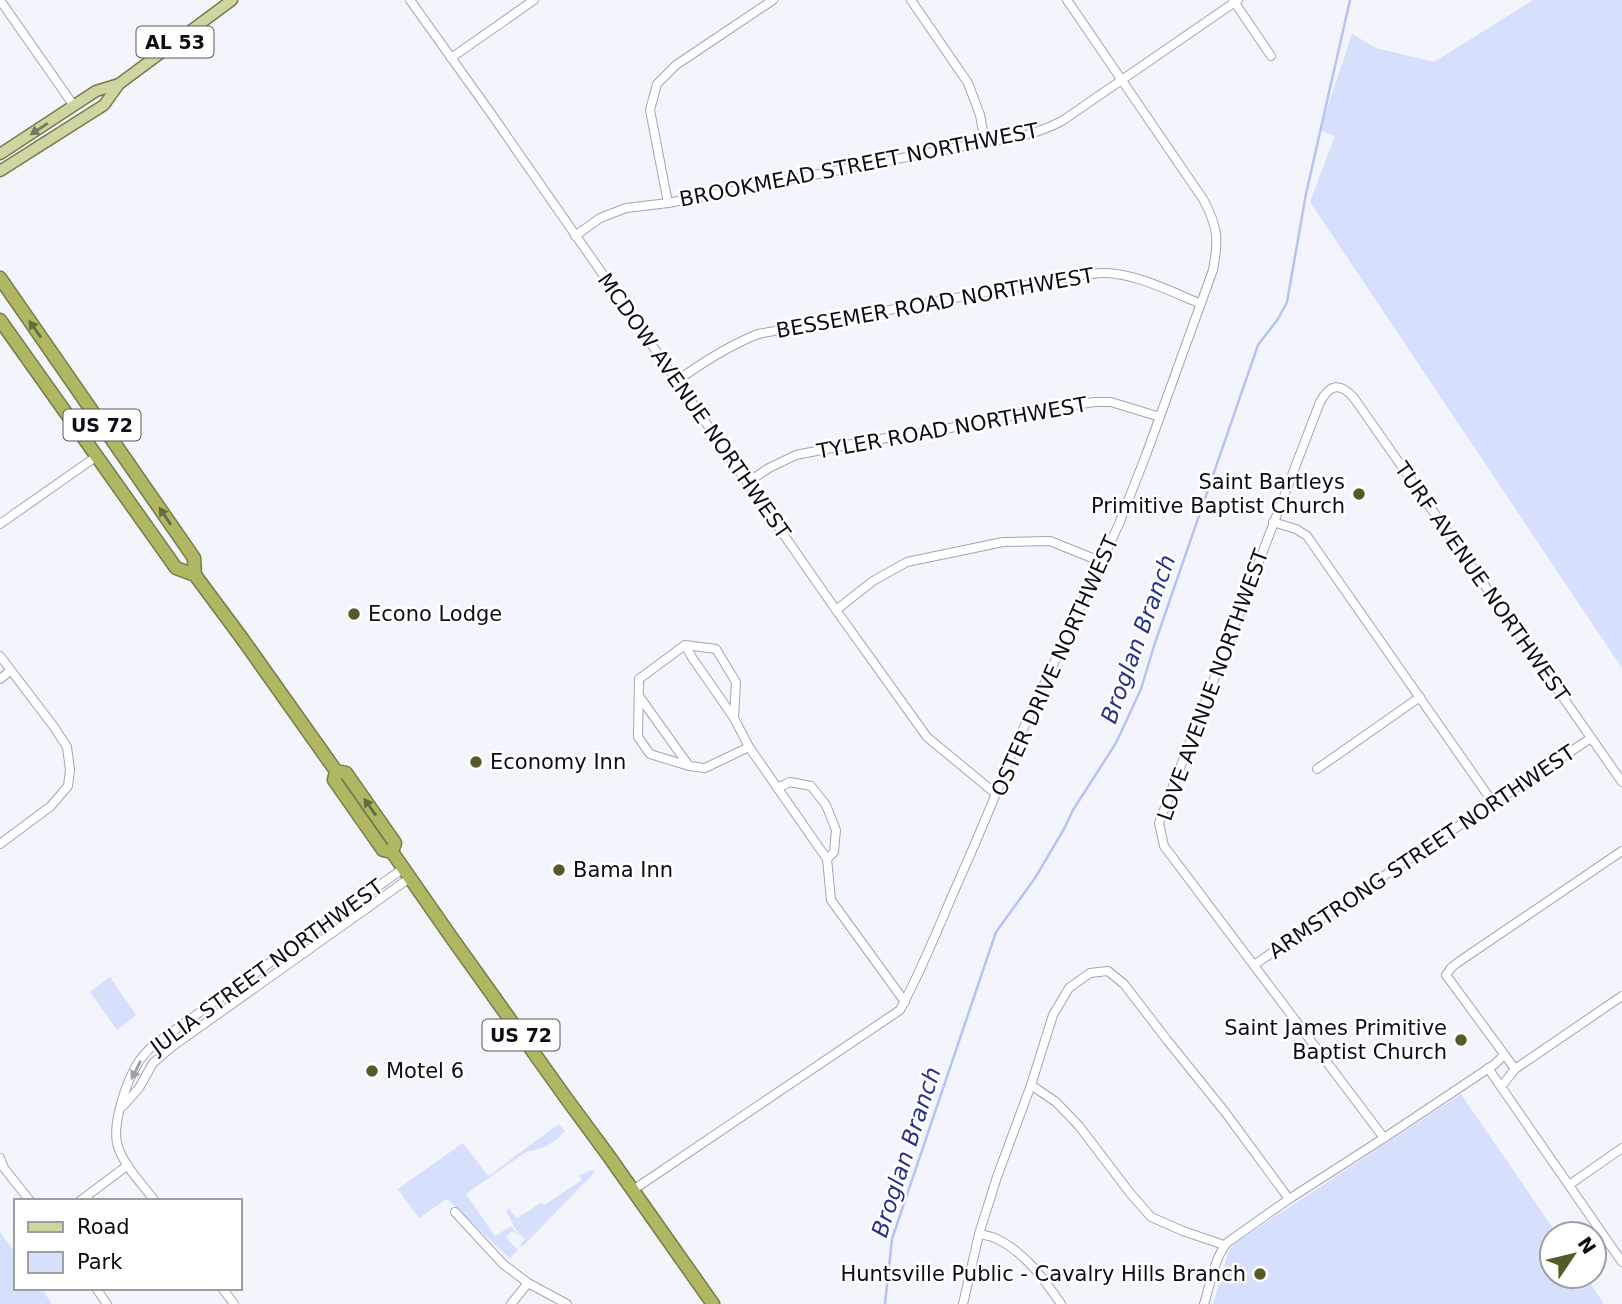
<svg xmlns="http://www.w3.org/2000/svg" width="1622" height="1304" viewBox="0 0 1622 1304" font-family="'DejaVu Sans',sans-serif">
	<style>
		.green { fill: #d6dffb }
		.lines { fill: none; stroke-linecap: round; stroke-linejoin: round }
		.stream { stroke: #b5c4f5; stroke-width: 2.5 }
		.minor-casing { stroke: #a0a6b7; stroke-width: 10 }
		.major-casing { stroke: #767c47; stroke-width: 13 }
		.highway-casing { stroke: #767c47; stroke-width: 15 }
		.minor { stroke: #fff; stroke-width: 8 }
		.major { stroke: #cfd4a1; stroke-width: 10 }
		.highway { stroke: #afb762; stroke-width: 12 }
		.oneway { fill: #777b62 }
		.oneway2 { fill: #666b3f }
		.oneway3 { fill: #9e9fa1 }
		.poi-dot { fill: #565a28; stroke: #fff; stroke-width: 2.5 }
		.labels { text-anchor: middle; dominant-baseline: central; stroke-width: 5; stroke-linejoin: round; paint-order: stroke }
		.shield { fill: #fff; stroke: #55565a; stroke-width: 2 }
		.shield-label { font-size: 19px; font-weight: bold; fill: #0c0e14 }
		.street-label { font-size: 21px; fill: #0c0e14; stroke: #fff }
		.poi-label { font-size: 21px; fill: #0c0e14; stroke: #fff; text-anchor: start }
		.water-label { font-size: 23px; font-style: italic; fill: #27328b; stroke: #fff }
	</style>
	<rect width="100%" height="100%" fill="#f3f5fd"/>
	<g class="green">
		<polygon points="1533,0 1622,0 1622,668 1310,202 1335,136 1320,130 1352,34 1376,48 1434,62"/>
		<polygon points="110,977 136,1015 117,1030 90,992"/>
		<polygon points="1461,1094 1557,1234 1552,1234 1552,1276 1585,1276 1604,1304 1213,1304 1228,1253 1235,1243"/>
		<polygon points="559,1124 565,1131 556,1140 543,1148 526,1152 466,1194 495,1236 511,1226 519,1236 512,1231 506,1237 518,1250 510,1259 447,1199 419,1218 398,1189 463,1143 488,1176"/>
		<polygon points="591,1170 595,1172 522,1247 520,1245 525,1239 515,1229 506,1210 510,1208 511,1212 517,1218 541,1203 544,1205 582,1180 579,1176"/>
		<polygon points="0,1232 16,1254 16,1288 41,1288 52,1304 0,1304"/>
	</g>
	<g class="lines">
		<polyline class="stream" points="885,1304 892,1239 996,932 1035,878 1064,829 1073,810 1116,743 1141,689 1154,646 1258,345 1278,319 1287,302 1306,194 1350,0"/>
		<g class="minor-casing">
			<g id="minor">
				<polyline points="0,0 74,106"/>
				<polyline points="410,0 490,112 836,610 927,737 996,794"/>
				<polyline points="911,0 968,83 980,115 985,142"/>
				<polyline points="1233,0 1271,56"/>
				<polyline points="451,58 534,0"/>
				<polyline points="668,203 650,110 657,84 676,65 773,0"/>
				<path d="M 575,236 L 600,218 L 626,208 L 668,203 L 985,142 C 1013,139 1037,134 1062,121 L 1238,0"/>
				<path d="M 677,381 C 703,362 728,346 758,334 L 1081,275 C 1089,275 1096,273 1104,273 C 1135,273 1172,292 1201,304"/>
				<polyline points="748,482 769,468 796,455 867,441 945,429 1040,410 1095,402 1111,402 1160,417"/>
				<polyline points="1273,522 1296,529 1307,536 1494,804"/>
				<polyline points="0,524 97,456"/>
				<polyline points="836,610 873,581 907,562 1003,542 1050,541 1102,562"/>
				<polyline points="685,645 693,659 734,718"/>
				<polyline points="0,656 54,727 67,747 70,770 68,786 51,806 0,844"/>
				<polyline points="0,679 10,671"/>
				<polyline points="639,696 689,766 705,768 749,747"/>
				<polyline points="689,766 650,754 638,737 639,679 685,645 716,649 736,682 734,718 749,747 827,859 831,900 905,1002"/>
				<polyline points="1317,769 1420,697"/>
				<polyline points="777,788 790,782 811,786 826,805 836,830 834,852 827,859"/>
				<polyline points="1254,965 1370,885 1591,738"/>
				<polyline points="1488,1068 1622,1262"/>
				<polyline points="1515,1069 1446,975 1451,968 1457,963 1622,851"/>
				<polyline points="1031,1085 1056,1102 1079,1126 1130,1193 1151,1217 1183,1231 1224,1245"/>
				<polyline points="1501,1087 1515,1069 1622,996"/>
				<polyline points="123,1106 139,1088 153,1063 173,1046 411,877"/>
				<path d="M 1384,1138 L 1164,846 L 1159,823 L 1320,402 C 1330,384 1340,382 1354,398 L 1622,782"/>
				<polyline points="0,1158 4,1168 30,1201"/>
				<polyline points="1569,1185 1622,1148"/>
				<path d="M 633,1190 L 900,1010 C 920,973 936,934 952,896 C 973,849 993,803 1011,755 L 1119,524 L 1146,455 L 1213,270 C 1219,239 1218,227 1203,199 L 1067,0"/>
				<polyline points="80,1201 128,1165"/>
				<path d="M 155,1201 C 142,1184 125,1167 118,1147 C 111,1126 126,1082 138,1063 C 141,1057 147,1052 152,1046 L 404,868"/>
				<polyline points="455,1212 503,1264 528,1283 567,1304"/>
				<path d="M 979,1234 C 984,1235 990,1236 995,1238 C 1024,1251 1044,1279 1061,1304"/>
				<polyline points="96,1288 107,1304"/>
				<polyline points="222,1288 234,1304"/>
				<polyline points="511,1304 528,1283"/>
				<polyline points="963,1304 979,1234 997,1177 1031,1085 1053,1015 1069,988 1090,973 1108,971 1124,984 1167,1040 1225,1112 1289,1199"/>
				<path d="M 1204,1304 C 1210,1286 1215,1255 1228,1242 L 1289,1199 L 1384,1138 L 1495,1064 L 1504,1055"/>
			</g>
		</g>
		<g class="major-casing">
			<g id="major">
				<polyline points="0,154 96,91 119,84"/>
				<polyline points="0,171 104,105 119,84 232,0"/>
			</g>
		</g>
		<g class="highway-casing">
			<g id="highway">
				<polyline points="0,278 194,558 195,575"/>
				<polyline points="0,320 176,568 195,575 241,637 336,771 334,780 383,850 392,852 449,934 566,1098 608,1155 713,1304"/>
				<polyline points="336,771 346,773 395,843 392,852"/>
			</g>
		</g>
		<use href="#minor" class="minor"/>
		<use href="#major" class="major"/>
		<use href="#highway" class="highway"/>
	</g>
	<defs><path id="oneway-solid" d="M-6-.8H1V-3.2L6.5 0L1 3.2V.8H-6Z" transform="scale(1.75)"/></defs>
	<use class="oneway" href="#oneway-solid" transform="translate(39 129) rotate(147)"/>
	<g class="oneway2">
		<use href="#oneway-solid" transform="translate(35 329) rotate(-125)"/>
		<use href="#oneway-solid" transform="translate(165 516) rotate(-124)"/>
		<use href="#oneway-solid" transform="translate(370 807) rotate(-125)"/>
	</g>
	<use class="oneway3" href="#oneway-solid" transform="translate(136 1070) rotate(117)"/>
	<g class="poi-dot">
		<circle cx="1359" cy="494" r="7"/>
		<circle cx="354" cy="614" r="7"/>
		<circle cx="476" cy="762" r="7"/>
		<circle cx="559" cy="870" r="7"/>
		<circle cx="1461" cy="1040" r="7"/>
		<circle cx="372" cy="1071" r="7"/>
		<circle cx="1260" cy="1274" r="7"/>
	</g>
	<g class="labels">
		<g class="shield">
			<rect x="136.5" y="26.5" width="77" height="31" rx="5"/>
			<rect x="63.5" y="409.5" width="77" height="31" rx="5"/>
			<rect x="482.5" y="1019.5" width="77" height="31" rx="5"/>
		</g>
		<g class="shield-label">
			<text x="175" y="42">AL 53</text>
			<text x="102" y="425">US 72</text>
			<text x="521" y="1035">US 72</text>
		</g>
		<g class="street-label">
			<text transform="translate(859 165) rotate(-11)">BROOKMEAD STREET NORTHWEST</text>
			<text transform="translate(935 303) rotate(-10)">BESSEMER ROAD NORTHWEST</text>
			<text transform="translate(694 406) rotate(55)">MCDOW AVENUE NORTHWEST</text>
			<text transform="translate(952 428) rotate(-10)">TYLER ROAD NORTHWEST</text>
			<text transform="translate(1482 582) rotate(55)">TURF AVENUE NORTHWEST</text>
			<text transform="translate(1055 666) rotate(-66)">OSTER DRIVE NORTHWEST</text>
			<text transform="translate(1213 685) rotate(-70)">LOVE AVENUE NORTHWEST</text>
			<text transform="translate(1422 852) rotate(-34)">ARMSTRONG STREET NORTHWEST</text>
			<text transform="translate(267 967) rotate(-36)">JULIA STREET NORTHWEST</text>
		</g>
		<g class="poi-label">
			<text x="1345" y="482" text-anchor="end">Saint Bartleys<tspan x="1345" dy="24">Primitive Baptist Church</tspan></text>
			<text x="368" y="614">Econo Lodge</text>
			<text x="490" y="762">Economy Inn</text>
			<text x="573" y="870">Bama Inn</text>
			<text x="1447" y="1028" text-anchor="end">Saint James Primitive<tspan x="1447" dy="24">Baptist Church</tspan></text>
			<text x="386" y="1071">Motel 6</text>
			<text x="1246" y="1274" text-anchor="end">Huntsville Public - Cavalry Hills Branch</text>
		</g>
		<g class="water-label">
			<text transform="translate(1138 639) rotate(-70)">Broglan Branch</text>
			<text transform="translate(906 1152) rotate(-72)">Broglan Branch</text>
		</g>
	</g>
	<rect x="14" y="1199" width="228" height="91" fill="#ffffff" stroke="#9e9fa1" stroke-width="2"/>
	<rect x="28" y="1222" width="35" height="10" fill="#cfd4a1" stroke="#9e9fa1" stroke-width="2"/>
	<text x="77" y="1234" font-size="21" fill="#0c0e14">Road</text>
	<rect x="28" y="1252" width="35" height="21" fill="#d6dffb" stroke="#9e9fa1" stroke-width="2"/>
	<text x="77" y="1269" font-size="21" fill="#0c0e14">Park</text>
	<g transform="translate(1573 1255) rotate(55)"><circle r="33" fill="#ffffff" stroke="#9e9fa1" stroke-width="2"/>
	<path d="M0-5L12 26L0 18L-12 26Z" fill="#565a28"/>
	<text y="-10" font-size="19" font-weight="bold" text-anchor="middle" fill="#0c0e14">N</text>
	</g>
</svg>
